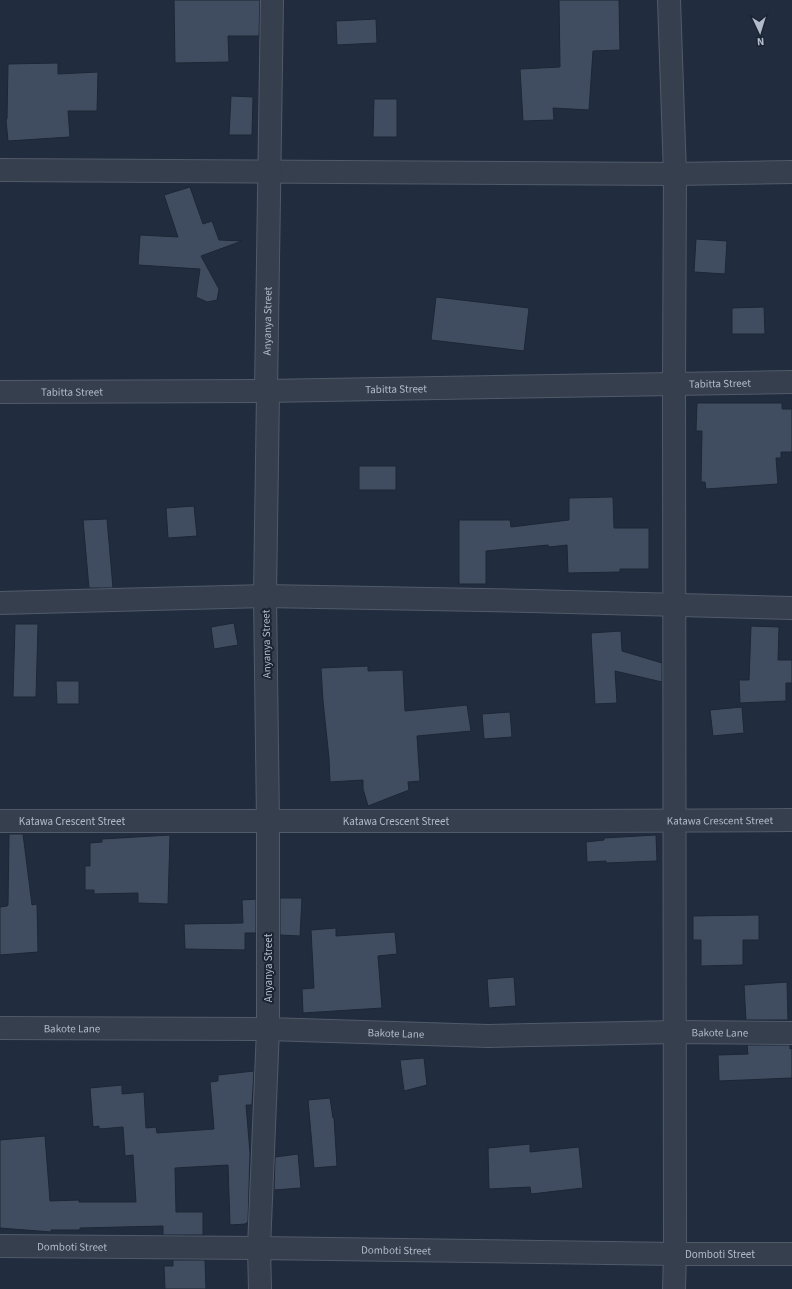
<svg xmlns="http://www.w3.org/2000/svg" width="792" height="1289" font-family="'Source Sans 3',sans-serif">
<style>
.building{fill:#404d61;stroke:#1d2635}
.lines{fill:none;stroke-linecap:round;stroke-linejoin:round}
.street-casing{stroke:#515a69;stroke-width:24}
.street{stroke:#363f4e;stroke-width:22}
.labels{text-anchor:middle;stroke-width:4;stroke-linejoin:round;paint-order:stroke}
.street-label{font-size:11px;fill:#b1baca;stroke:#1b2433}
</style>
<rect width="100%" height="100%" fill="#212d3f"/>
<path class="building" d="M174,0H260L259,36H228L229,62L175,63Z
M559,0H619L620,50L593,51L589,110L553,108L554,120L523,121L520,69L560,67Z
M376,19L377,43L337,45L336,21Z
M58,63V74L98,72L97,111H68L70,137L8,141L6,120L7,119L8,64Z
M231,96L253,97L252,135H229Z
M374,99H397V137H373Z
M190,187L203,224L212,221L219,240L242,241L201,256L219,289L217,300L207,302L196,297L200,269L138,265L140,235L178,237L164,195Z
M696,239L727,241L725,274L694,272Z
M436,297L529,308L524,351L431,340Z
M764,307L765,334H732V308Z
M697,403H782V409H792V452H781V458H776L778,484L706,489L705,482H701L702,431H696Z
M359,466H396V490H359Z
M613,497L614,528H649V569H620V572L568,573L567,545L549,547L548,545L486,551V584H459V520H510L511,527L569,520V498Z
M194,506L197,536L168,538L166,508Z
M107,519L113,588H89L83,520Z
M234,623L238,645L214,649L211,627Z
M15,624H38L36,697H13Z
M751,626L779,627L778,660H792V683H786V701L740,703L739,680H749Z
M621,631L622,651L662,663V682L615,671L617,703L595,704L591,633Z
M368,666V671L403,670L405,711L467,705L471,731L417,736L420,781L408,782L409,790L368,806L363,789V780L330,782L329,758L323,701L321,668Z
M56,681H79V704H57Z
M742,707L744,733L713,736L710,710Z
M510,712L512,737L484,739L482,714Z
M9,834H23L32,905L37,904L38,952L0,955V907L7,906L8,905Z
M170,835L168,904L138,903V893L94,894V890H85V866H90V843L102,842V839Z
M656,835L657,861L606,863V861L587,862L586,842L604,840V838Z
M280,898H302L300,936L280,935Z
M256,899V933H245V950L185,949L184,924L243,923L242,900Z
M759,915V940H743V965L701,966V940H693V916Z
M336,928V936L395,932L397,954L378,956L382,1008L303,1013L302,989L314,988L311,930Z
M514,977L516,1006L489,1008L487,979Z
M787,982L788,1020H746L744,985Z
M747,1045H790V1049L792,1048V1078L719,1081L718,1055L748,1054Z
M424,1058L427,1085L404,1091L400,1060Z
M254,1071L252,1105H246L250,1153L248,1222L245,1224L230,1225L228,1165L175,1168L176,1212H203V1235H163V1226L80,1228V1230H51V1232L0,1228V1140L45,1136L50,1201L79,1200V1202H136L133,1155L125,1156L123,1127L99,1129V1126L93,1127L90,1088L122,1085V1094L144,1092L146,1128L156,1127L157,1133L214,1129L210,1082L218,1081V1075Z
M330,1098L333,1118H334L337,1166L314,1168L308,1100Z
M530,1144V1152L579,1147L583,1188L531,1194L530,1187L489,1189L488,1148Z
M298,1154L301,1188L274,1190L275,1157Z
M173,1260H205L206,1289H165L164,1266H173Z"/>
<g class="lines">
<defs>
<g id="street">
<path d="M669,0L675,174L674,383L675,1254L674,1289"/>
<path d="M0,170L675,174L792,172"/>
<path id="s1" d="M0,392L266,391L792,382"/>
<path d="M0,603L265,596L531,601L792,608"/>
<path id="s2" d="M0,821H584L792,820"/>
<path id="s3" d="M0,1028L268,1029L488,1036L676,1032L792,1033"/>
<path id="s4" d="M0,1246L259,1248L675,1254H792"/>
<path id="s5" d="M260,1289L259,1248L268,1029V821L265,596L268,393L266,391L272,0"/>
</g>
</defs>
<use href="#street" class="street-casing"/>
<use href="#street" class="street"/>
</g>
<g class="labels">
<g class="street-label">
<text dy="4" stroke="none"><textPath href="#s5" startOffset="969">Anyanya Street</textPath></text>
<text dy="4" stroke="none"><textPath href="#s1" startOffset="720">Tabitta Street</textPath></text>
<text dy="4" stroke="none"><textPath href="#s1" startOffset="396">Tabitta Street</textPath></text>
<text dy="4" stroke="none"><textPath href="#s1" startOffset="72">Tabitta Street</textPath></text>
<text transform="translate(266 644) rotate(-91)" y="4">Anyanya Street</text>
<text dy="4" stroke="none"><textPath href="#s2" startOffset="720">Katawa Crescent Street</textPath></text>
<text dy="4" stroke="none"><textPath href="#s2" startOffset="72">Katawa Crescent Street</textPath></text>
<text dy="4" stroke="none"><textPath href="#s2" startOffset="396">Katawa Crescent Street</textPath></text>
<text transform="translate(268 968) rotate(-90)" y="4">Anyanya Street</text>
<text dy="4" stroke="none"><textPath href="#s3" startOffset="72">Bakote Lane</textPath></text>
<text dy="4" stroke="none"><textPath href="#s3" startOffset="720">Bakote Lane</textPath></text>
<text dy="4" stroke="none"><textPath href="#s3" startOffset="396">Bakote Lane</textPath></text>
<text dy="4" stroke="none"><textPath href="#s4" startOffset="72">Domboti Street</textPath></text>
<text dy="4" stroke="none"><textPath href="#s4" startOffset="396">Domboti Street</textPath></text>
<text dy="4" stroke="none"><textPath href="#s4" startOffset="720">Domboti Street</textPath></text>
</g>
</g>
<g transform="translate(760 32) rotate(176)" stroke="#1b2433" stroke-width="3" paint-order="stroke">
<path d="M0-3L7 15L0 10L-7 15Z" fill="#b1baca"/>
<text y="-6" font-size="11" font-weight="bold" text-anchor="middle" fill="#b1baca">N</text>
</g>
</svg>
